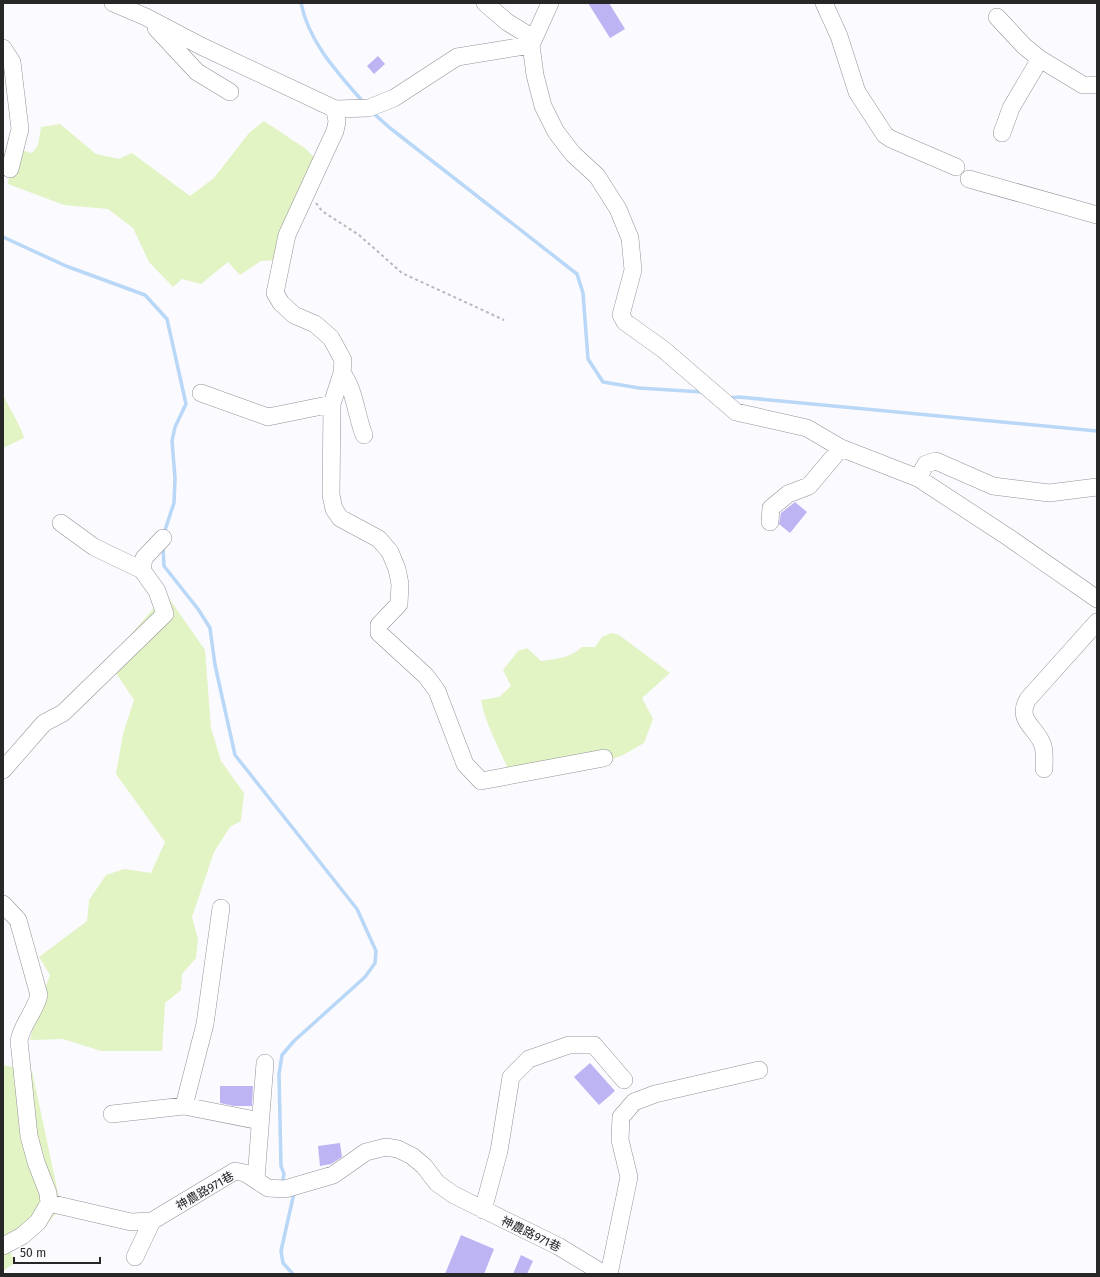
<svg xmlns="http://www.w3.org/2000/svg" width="1100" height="1277" font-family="'Fira Sans','Noto Sans TC',sans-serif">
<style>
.green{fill:#e2f3c4}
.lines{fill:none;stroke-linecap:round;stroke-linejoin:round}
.stream{stroke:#b9d7f6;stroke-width:3.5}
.building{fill:#bdb4f4}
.minor-casing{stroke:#939296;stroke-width:18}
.path{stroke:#b8b8bb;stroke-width:2;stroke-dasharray:3 3;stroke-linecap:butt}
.minor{stroke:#fff;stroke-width:17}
.labels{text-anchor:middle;stroke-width:3;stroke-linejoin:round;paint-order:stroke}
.street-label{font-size:12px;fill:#272728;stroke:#fbfaff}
</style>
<rect width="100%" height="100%" fill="#fbfaff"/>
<path class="green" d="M264,121L306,149L316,159L280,260L261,261L240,275L228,262L201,284L182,279L173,287L149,262L133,228L108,209L64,205L8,184L13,148L32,153L38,145L41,127L60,124L96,154L119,159L132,153L190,196L214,178L249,133Z
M3,395L21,429L24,438L3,448Z
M166,594L205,650L211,728L221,761L244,793L241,821L230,827L214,852L192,917L198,939L196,958L182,974L181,990L165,1003L162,1051H101L63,1039L30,1040L39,1006L50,975L39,957L87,921L89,900L106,875L124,869L151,873L165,842L116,774L123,734L134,700L108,661Z
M611,633L619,635L670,673L642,698L653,719L644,743L623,755L589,769L511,776C501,751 486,727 481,700L499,697L511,686L503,670L518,651L527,648L541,661C557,659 570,658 582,647H595L602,637Z
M3,1065L32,1071L61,1207L44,1228L8,1246L15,1263L3,1271Z"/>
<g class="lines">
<path class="stream" d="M301,3C309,43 338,73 364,103
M372,112L390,128L577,274L583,293L588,359L603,382L639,388L702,392
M3,237L66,266L145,295L167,319L186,404L175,427L172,441L175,478L174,503L164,533
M728,398L739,397L1097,431
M163,547L164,566L198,609L210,628L215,665L235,755L357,909L376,951L375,963L365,977L294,1041L282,1055L279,1074L281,1166L284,1174L282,1184
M292,1192L294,1193L281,1251L283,1263L293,1274"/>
</g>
<path class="building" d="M588,3H609L625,29L610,38Z
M378,56L385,64L374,74L367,66Z
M795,502L807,512L790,533L779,524L781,513Z
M590,1063L615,1091L599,1105L574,1077Z
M220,1086H253L252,1106H234L220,1103Z
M340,1143L342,1157L331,1164L320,1166L318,1146Z
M461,1235L494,1249L484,1274H445Z
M521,1255L533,1261L527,1274H513Z"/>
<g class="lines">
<defs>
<path id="minor" d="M113,3L146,17L201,46L335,109L369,108L394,98L457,57L531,45
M485,3L507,22L533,38
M550,3L531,45L535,75L543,106L556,132L573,154L597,176L618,209L630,238L633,270L621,315L625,322L664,350L736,412L807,428L841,448L918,478L1008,537L1097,599
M824,3L839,36L857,92L885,135L891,139L956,167
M997,17L1024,46L1040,59L1083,85H1097
M156,28L197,72L230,92
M3,48L12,62L20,129L10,169
M335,109L337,122L335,131L287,235L275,293L281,303L294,315L315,324L331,338L343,360L342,373C355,390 356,415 364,435
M1002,133L1011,108L1040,59
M969,179L1097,215
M201,393L268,417L332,404L342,373
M332,404L331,495L334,509L340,518L379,539L390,552L397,569L400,584L399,604L379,625V633L426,676L437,691L465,764L481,781L604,758
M918,478L926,464L936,461L993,486L1049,493L1097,487
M770,522L771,508L788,494L809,486L841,448
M61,523L94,547L142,570L144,558L163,538
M1044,769C1044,762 1045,753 1043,746C1038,728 1015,721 1028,699L1097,622
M3,770L44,723L63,713L165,614L157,591L142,570
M3,904L18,920L39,995C35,1012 22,1024 19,1041L29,1136L36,1162L48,1193L49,1203L38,1222L22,1236L3,1246
M184,1106L205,1024L221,908
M112,1114L184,1106L260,1121
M256,1179L265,1063
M49,1203L131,1222L152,1221L235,1171L245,1173L268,1188L285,1189L333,1175L366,1152L386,1147L398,1149L412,1156L424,1166L437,1183L454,1195L558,1246L604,1274
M483,1210L499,1151L511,1077L529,1059L569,1045H594L624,1080
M135,1257L152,1221
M609,1274L629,1177L620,1140L621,1117L634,1102L655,1094L759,1070"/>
</defs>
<use href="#minor" class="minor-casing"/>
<path class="path" d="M316,203L322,211L359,235L402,273L504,320"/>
<use href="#minor" class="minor"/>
</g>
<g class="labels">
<g class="street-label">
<text transform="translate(205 1191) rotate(-30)" y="4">神農路971巷</text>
<text transform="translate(531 1234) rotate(26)" y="4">神農路971巷</text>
</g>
</g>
<rect width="1100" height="1277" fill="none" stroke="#272728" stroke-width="8"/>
<path d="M14 1257v6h86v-6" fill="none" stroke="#272728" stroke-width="2"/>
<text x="20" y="1257" font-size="12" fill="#272728" stroke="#fbfaff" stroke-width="3" paint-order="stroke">50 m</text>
</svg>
